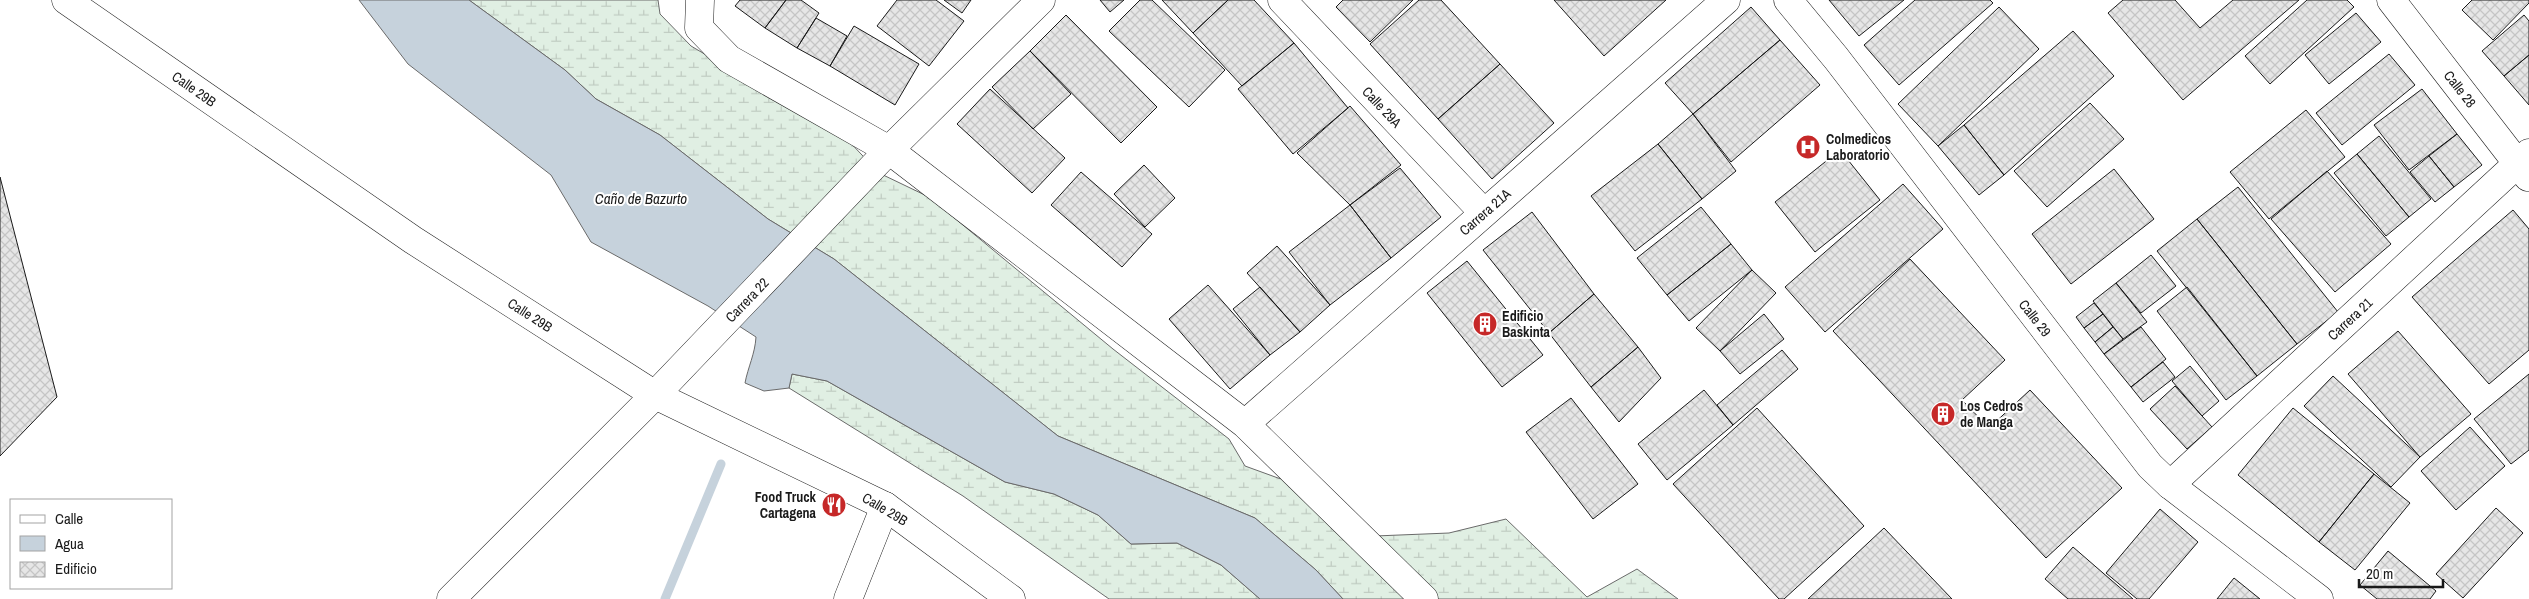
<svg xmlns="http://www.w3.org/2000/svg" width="2529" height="599" font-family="'Archivo Narrow',sans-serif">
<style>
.wetland{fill:url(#wetland-marsh);stroke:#6a6a6a}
.water{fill:#c6d2dc;stroke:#6a6a6a}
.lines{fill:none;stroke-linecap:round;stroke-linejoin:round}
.stream{stroke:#c6d2dc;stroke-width:9}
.building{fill:url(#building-cross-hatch);stroke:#1a1a1a}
.minor-casing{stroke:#1a1a1a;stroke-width:29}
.major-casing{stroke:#1a1a1a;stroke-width:29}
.minor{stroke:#fff;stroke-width:28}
.major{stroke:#fff;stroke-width:28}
.labels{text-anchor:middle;stroke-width:4;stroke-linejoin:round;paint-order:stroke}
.street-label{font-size:14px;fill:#1a1a1a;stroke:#fff}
.poi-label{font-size:14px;font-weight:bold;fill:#1a1a1a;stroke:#fff;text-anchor:start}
.water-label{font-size:15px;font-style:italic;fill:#1a1a1a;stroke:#fff}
</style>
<defs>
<pattern id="wetland-marsh" width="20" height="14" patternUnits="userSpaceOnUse" patternTransform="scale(1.25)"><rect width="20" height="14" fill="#e0efe3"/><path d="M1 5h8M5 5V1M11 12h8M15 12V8" fill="none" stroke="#c0ccc2"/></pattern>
<pattern id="building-cross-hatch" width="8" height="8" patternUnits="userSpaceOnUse" patternTransform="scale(1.25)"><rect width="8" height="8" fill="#e6e6e6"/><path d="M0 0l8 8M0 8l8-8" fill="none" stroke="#c5c5c5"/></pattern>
</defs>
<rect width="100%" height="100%" fill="#fff"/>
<path class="wetland" d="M469,0H658L660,14L691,46L844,136L879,173L929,197L1113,349L1229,439L1245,466L1278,478L1314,486L1375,536L1449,533L1506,519L1587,597L1637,569L1678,599H1343L1316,570L1255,518L1058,436L834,259L768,219L660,135L596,99L565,70Z
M792,374L827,381L1005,482L1054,494L1098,515L1131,544L1177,543L1221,565L1260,599H1109L963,496L789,388Z"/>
<path class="water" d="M359,0H469L565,70L596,99L660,135L768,219L834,259L1058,436L1255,518L1316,570L1343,599H1260L1221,565L1177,543L1131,544L1098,515L1054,494L1005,482L827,381L792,374L789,388L764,391L745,383C748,367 755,354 756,337L708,306L591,242L551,175L408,64Z"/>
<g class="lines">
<path class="stream" d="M665,599L721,464"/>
</g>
<path class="building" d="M740,0H786L765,28L735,6Z
M786,0H801L819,13L797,48L765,28Z
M897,0H936L964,21L929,66L877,26Z
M944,0H971L962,13Z
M1100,0H1124L1110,12Z
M1140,0H1152L1225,70L1189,107L1109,31Z
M1162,0H1228L1193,33Z
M1228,0H1254L1294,43L1242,86L1193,33Z
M1343,0H1413L1370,42L1336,7Z
M1419,0H1441L1500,64L1438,119L1370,44Z
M1554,0H1666L1604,56Z
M1829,0H1904L1859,36Z
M1915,0H1990L1993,3L1899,85L1864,45Z
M2123,0H2175L2200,28L2233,0H2299L2183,100L2108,13Z
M2307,0H2347L2354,7L2270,84L2245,56Z
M2472,0H2529V3L2493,40L2462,10Z
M1751,7L1780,40L1693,114L1665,83Z
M1999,7L2039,49L1938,146L1898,104Z
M2356,13L2381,42L2329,84L2305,55Z
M1066,15L1157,107L1121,143L1030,51Z
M2524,15L2529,21V55L2504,76L2482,51Z
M816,18L847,36L830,66L797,48Z
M854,26L919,64L895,105L830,66Z
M2073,31L2114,76L2004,175L1964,125Z
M1780,40L1820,85L1731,162L1693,114Z
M1294,43L1348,108L1293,154L1238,89Z
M1030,51L1071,94L1033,129L992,87Z
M2389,54L2415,85L2342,145L2316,113Z
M2529,55V105L2504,76Z
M1500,64L1554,123L1492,179L1438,119Z
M990,89L1065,158L1032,193L957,124Z
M2422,89L2457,134L2409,170L2374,125Z
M2090,103L2124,139L2047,207L2014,171Z
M1350,106L1401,165L1350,205L1297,153Z
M2306,110L2345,157L2269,219L2230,172Z
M1693,114L1736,171L1702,199L1658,144Z
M1964,125L2004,175L1979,195L1938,146Z
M2457,134L2482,165L2454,187L2429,156Z
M2379,136L2431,199L2409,217L2357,154Z
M1658,144L1702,199L1635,251L1591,196Z
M1840,150L1880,200L1815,252L1775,202Z
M2357,154L2409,217L2386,236L2334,173Z
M2429,156L2454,187L2435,202L2410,172Z
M1144,165L1175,198L1145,227L1114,194Z
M1400,168L1441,217L1391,258L1350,205Z
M2114,169L2154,219L2071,284L2032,234Z
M2327,171L2391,244L2335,292L2271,219Z
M1081,172L1152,234L1122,267L1051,205Z
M0,177L57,397L0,456Z
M1903,184L1943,229L1825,332L1785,287Z
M2238,187L2338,312L2297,344L2197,219Z
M1350,205L1391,258L1330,305L1289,252Z
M1701,207L1731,244L1667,295L1637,258Z
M2513,210L2529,229V350L2489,384L2412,297Z
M1532,212L1594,294L1549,333L1483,250Z
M2197,219L2297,344L2257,376L2157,251Z
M1731,244L1752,270L1689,321L1667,295Z
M1277,246L1330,305L1300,332L1247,273Z
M2151,255L2176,286L2141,313L2116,283Z
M1910,259L2005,360L1962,400L1989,428L2030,390L2122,488L2046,558L1833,331Z
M1467,261L1543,355L1502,387L1427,293Z
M1752,270L1776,293L1720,351L1696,328Z
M2116,283L2147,322L2123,339L2093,301Z
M1208,285L1270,355L1230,389L1169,319Z
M1260,287L1300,332L1270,355L1233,309Z
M2187,287L2257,376L2226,400L2157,311Z
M1594,294L1638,347L1591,387L1549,333Z
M2094,303L2103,314L2084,328L2076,317Z
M1764,314L1784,339L1740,374L1720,351Z
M2103,314L2113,327L2095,342L2084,328Z
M2113,327L2123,339L2104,354L2095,342Z
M2141,327L2166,359L2131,387L2104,354Z
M2398,331L2471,414L2420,457L2348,374Z
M1638,347L1661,378L1619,422L1591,387Z
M1782,350L1798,369L1733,425L1717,405Z
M2163,362L2175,377L2143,402L2131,387Z
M2190,366L2219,401L2202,416L2172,381Z
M2529,374V450L2511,464L2474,419Z
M2333,376L2420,457L2391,487L2304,406Z
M2175,386L2212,427L2187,449L2150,409Z
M1704,390L1733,425L1667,480L1638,444Z
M1571,398L1638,484L1593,519L1526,432Z
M1757,408L1864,526L1784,599H1779L1673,484Z
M2293,408L2374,474L2319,542L2238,475Z
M2470,427L2505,466L2456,510L2421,471Z
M2374,474L2410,503L2355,570L2319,542Z
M2496,508L2523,533L2463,598L2436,574Z
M2160,509L2198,542L2149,599H2137L2106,573Z
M1884,528L1952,599H1808Z
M2073,547L2133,599H2068L2045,579Z
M2388,551L2436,591L2430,599H2377L2360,585Z
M2234,578L2260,599H2217Z"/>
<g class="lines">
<defs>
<path id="minor" d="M700,0L699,28L729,59L889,150L1245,424L1424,599
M1282,0L1484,213
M2391,0L2528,177
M1245,424L1726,0
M2170,485L2529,153
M451,599L655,395L889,150L1041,0
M848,599L885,506"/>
<path id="major" d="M66,0L413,240L655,395L885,506L1011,599
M1788,0L1836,58L2150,466L2170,485L2319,599"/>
</defs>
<use href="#minor" class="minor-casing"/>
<use href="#major" class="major-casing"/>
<use href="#minor" class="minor"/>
<use href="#major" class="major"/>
</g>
<defs>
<symbol id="hospital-disc" viewBox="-11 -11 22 22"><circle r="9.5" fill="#c62828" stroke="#fff"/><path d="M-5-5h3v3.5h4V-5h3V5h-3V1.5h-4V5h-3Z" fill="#fff"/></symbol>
<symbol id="building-disc" viewBox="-11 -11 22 22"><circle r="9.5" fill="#c62828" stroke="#fff"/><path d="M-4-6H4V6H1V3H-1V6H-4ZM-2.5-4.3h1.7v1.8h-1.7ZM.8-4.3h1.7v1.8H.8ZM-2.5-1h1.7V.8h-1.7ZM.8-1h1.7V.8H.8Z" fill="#fff"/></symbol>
<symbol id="restaurant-disc" viewBox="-11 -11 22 22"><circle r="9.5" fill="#c62828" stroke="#fff"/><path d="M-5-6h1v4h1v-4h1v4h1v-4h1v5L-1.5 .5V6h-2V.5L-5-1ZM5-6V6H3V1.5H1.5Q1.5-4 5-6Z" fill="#fff"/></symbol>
</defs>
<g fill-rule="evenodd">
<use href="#hospital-disc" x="1794" y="133" width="28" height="28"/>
<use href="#building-disc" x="1471" y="310" width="28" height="28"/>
<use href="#building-disc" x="1929" y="400" width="28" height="28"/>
<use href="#restaurant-disc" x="820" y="491" width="28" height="28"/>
</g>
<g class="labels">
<g class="street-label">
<text transform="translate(194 89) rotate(35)" y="5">Calle 29B</text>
<text transform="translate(2460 89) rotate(52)" y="5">Calle 28</text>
<text transform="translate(1382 107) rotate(47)" y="5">Calle 29A</text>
<text transform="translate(1485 212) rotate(-41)" y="5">Carrera 21A</text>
<text transform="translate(747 300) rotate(-46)" y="5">Carrera 22</text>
<text transform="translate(530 315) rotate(33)" y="5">Calle 29B</text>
<text transform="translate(2035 318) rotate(52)" y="5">Calle 29</text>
<text transform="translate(2350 319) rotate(-43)" y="5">Carrera 21</text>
<text transform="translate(885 509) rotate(31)" y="5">Calle 29B</text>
</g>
<g class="poi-label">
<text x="1826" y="144">Colmedicos<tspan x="1826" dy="16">Laboratorio</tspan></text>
<text x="1502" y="321">Edificio<tspan x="1502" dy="16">Baskinta</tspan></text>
<text x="1960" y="411">Los Cedros<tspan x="1960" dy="16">de Manga</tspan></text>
<text x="816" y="502" text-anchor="end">Food Truck<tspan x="816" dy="16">Cartagena</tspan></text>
</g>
<g class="water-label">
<text x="641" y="204">Caño de Bazurto</text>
</g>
</g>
<rect x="10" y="499" width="162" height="90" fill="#ffffff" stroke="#a3a3a3"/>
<rect x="20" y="515" width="25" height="8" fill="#ffffff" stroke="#a3a3a3"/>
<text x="55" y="524" font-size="15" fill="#1a1a1a">Calle</text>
<rect x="20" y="536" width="25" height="15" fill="#c6d2dc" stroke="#a3a3a3"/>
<text x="55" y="549" font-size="15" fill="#1a1a1a">Agua</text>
<rect x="20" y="562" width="25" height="15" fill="url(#building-cross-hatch)" stroke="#a3a3a3"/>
<text x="55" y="574" font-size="15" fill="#1a1a1a">Edificio</text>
<path d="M2359 579v8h84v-8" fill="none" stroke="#1a1a1a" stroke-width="2.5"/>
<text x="2366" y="579" font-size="15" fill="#1a1a1a" stroke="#ffffff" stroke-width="4" paint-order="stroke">20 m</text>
</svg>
